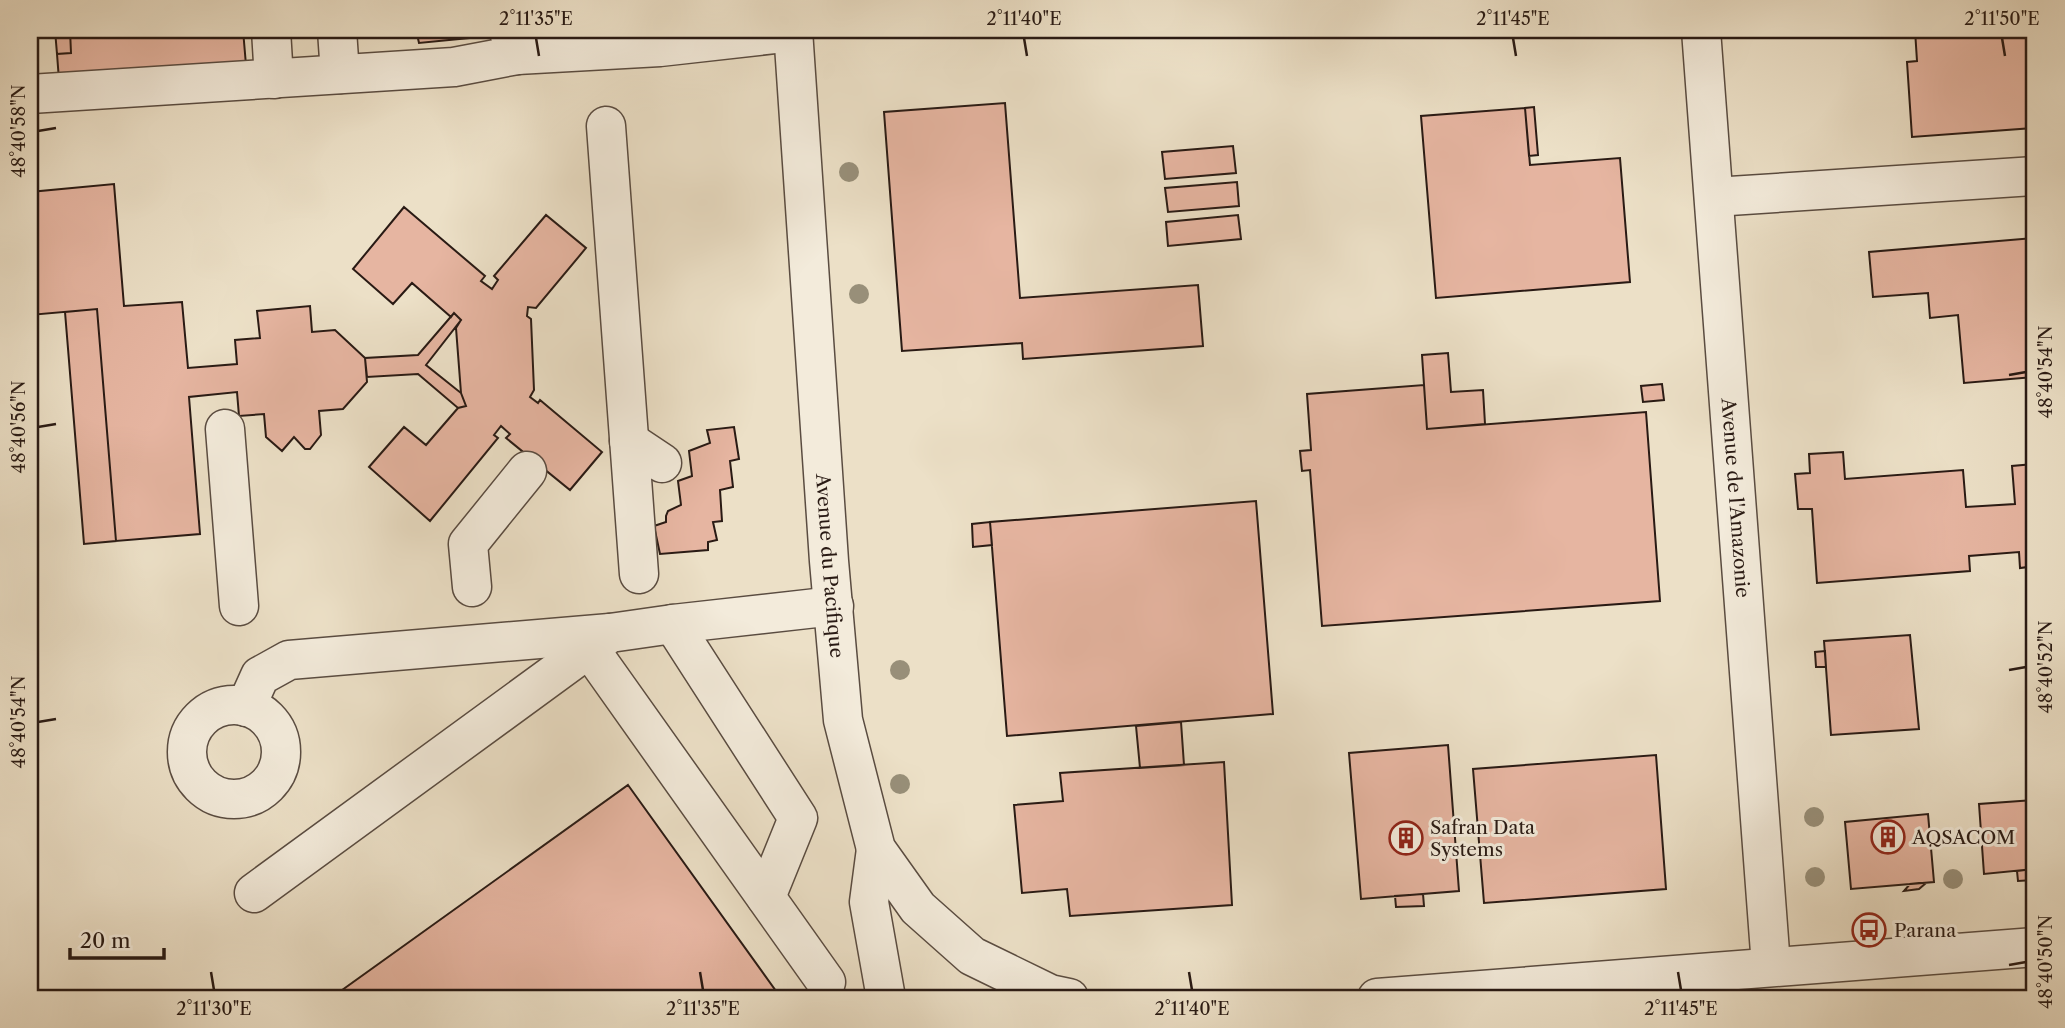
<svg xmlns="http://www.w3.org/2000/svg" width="2065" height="1028" font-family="'Libre Caslon Text',serif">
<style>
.building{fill:#e6b5a1;stroke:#291a14;stroke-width:2}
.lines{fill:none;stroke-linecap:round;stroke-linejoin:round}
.minor-casing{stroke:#5a4c41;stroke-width:41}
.minor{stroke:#f3ebdb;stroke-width:38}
.tree{fill:#988f79}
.ticks{fill:none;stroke:#291a14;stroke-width:2.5}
.labels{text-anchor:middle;stroke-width:6;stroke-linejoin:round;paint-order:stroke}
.street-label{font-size:19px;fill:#291a14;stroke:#f3ebdb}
.poi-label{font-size:19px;fill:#291a14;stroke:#f3ebdb;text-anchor:start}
.neatline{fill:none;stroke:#291a14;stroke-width:2.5}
.ticks-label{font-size:18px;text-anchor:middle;fill:#291a14}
</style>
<rect width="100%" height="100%" fill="#ece0c7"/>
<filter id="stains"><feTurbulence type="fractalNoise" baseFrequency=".00286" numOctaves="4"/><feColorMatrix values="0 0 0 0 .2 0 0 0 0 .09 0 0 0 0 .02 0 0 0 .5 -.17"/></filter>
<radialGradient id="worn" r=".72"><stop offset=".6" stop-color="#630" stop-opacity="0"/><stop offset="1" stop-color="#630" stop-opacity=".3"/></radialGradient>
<path class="building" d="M55,30H70L71,53L57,54Z
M70,30H243L246,65L59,80L57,54L71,53Z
M416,30H477L479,37L419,43Z
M1915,30H2035V52L2027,53L2033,128L1912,137L1907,62L1917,61Z
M1005,103L1020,298L1198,285L1203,346L1023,359L1022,343L902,351L884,112Z
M1534,107L1538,155L1529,156L1525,108Z
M1525,108L1530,165L1620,158L1630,282L1436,298L1421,116Z
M1233,146L1236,173L1165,179L1162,152Z
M1237,182L1239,206L1168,212L1165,188Z
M114,184L124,306L182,302L188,368L237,364L235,340L260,338L257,311L310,306L312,332L335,330L365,358L367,382L343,409L319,411L321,435L310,449H305L294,437L282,451L266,437L264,414L239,416L237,392L189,397L200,534L116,541L97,309L30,315V192Z
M404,207L485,276L481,281L492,289L498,280L494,276L546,215L586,248L536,308L528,307L527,316L531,319L534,390L530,397L538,403L540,400L602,452L570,490L506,438L510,434L501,426L494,435L498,438L430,521L369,467L404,427L426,445L458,408L466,406L461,393L456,328L461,320L454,313L451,317L412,283L393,304L353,269Z
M1238,215L1241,239L1168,246L1166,222Z
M2035,238V377L1964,383L1958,315L1930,318L1928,293L1873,297L1869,252Z
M97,309L116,541L84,544L65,312Z
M454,313L461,320L426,365L461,393L466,406L458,408L418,374L367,377L365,358L418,355Z
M1448,353L1451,392L1483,390L1485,424L1427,429L1422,355Z
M1662,384L1664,400L1643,402L1641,386Z
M1424,385L1427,429L1646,412L1660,601L1322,626L1310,470L1302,471L1300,451L1311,450L1307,394Z
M734,427L739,459L730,461L733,487L720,490L722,521L713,522L717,540L708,542V550L660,554L654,526L666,522V516L668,511L681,505L678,481L692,476L689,451L710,443L707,430Z
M1843,452L1845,479L1963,470L1966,507L2015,504L2012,466L2035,464V566L2020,568L2019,552L1969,556L1970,571L1817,583L1812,509H1798L1795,474L1810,473L1809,454Z
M1256,501L1273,714L1007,736L990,522Z
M990,522L992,545L973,547L972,524Z
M1910,635L1919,729L1831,735L1824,641Z
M1825,651L1826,667H1816L1815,652Z
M1181,722L1184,765L1140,768L1136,726Z
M1448,745L1459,891L1361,899L1349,753Z
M1656,755L1666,889L1484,903L1473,769Z
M1224,762L1232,905L1070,916L1067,889L1022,893L1014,805L1063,801L1060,773Z
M628,785L781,998H331Z
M2035,800V869L1984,874L1979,804Z
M1928,814L1934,882L1851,889L1845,822Z
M2033,869L2035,880L2018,881L2017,871Z
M1919,883H1926L1919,889L1904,891L1910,884Z
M1423,894L1424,906L1396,907L1395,896Z"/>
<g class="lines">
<defs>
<g id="minor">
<path d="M271,30L274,79"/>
<path d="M337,30L340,74"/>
<path id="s1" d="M793,30L829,561L843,720L876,849L918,908L972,956L1050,994L1069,998"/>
<path id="s2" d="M1701,30L1771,966"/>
<path d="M509,32L517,55L660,47L793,32"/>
<path d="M30,94L454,67L517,55"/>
<path d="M606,126L639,574"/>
<path d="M1714,197L2035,176"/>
<path d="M225,429L239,606"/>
<path d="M629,441L662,463"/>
<path d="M472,587L468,544L527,471"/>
<path d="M673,624L798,818L766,897"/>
<path d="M589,648L826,982"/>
<circle cx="234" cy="752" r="47"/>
<path d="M246,707L260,676L289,660L610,633"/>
<path d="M876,849L869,902L886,998"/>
<path d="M254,893L610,633L673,624L834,606"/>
<path d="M1377,998L2035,947"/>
</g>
</defs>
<use href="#minor" class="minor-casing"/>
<use href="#minor" class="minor"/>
</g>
<g class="tree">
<circle cx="849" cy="172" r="10"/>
<circle cx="859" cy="294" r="10"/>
<circle cx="900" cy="670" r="10"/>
<circle cx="900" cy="784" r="10"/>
<circle cx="1814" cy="817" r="10"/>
<circle cx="1815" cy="877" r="10"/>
<circle cx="1953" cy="879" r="10"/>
</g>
<path class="ticks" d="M536,38L539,56M1024,38L1027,56M1513,38L1516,56M2002,38L2005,56M38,131L56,128M2009,375L2026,372M38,427L56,424M2009,670L2026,667M38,722L56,719M2009,965L2026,962M211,972L214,990M700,972L703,990M1189,972L1192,990M1678,972L1681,990"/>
<defs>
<symbol id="building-ring" viewBox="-11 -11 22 22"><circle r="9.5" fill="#f3ebdb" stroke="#8f2418" stroke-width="1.5"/><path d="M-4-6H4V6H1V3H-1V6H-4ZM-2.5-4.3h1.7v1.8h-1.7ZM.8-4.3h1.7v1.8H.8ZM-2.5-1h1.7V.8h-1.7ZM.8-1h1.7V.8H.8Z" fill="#8f2418"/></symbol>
<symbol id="bus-ring" viewBox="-11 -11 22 22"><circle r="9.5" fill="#f3ebdb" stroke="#8f2418" stroke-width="1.5"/><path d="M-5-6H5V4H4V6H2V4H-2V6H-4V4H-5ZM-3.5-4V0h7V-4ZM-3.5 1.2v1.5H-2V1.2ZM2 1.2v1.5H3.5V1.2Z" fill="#8f2418"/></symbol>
</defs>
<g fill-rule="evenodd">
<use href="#building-ring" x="1869" y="818" width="38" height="38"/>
<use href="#building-ring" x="1387" y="819" width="38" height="38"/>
<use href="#bus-ring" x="1850" y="911" width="38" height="38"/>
</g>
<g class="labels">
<g class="street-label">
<text dy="7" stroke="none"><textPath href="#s2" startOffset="469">Avenue de l'Amazonie</textPath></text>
<text dy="7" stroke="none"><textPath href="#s1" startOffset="537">Avenue du Pacifique</textPath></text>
</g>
<g class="poi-label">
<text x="1430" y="834">Safran Data<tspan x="1430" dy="22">Systems</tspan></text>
<text x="1912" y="844">AQSACOM</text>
<text x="1894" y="937">Parana</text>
</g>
</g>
<rect width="2065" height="1028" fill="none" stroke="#ece0c7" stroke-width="77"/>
<path d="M70 948v10h94v-10" fill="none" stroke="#291a14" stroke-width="3.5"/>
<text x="80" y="948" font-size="21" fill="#291a14" stroke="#f3ebdb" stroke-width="5" paint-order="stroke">20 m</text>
<rect x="38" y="38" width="1988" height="952" class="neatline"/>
<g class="ticks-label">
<text x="536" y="25">2°11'35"E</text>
<text x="1024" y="25">2°11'40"E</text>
<text x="1513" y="25">2°11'45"E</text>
<text x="2002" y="25">2°11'50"E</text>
<text transform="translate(19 131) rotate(-90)" y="6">48°40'58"N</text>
<text transform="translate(2046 372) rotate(-90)" y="6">48°40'54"N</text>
<text transform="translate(19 427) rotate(-90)" y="6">48°40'56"N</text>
<text transform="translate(2046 667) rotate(-90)" y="6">48°40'52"N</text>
<text transform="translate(19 722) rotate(-90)" y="6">48°40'54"N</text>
<text transform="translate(2046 962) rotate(-90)" y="6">48°40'50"N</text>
<text x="214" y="1015">2°11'30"E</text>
<text x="703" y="1015">2°11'35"E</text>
<text x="1192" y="1015">2°11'40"E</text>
<text x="1681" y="1015">2°11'45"E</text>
</g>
<rect width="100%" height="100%" filter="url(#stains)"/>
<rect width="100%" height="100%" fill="url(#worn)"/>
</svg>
